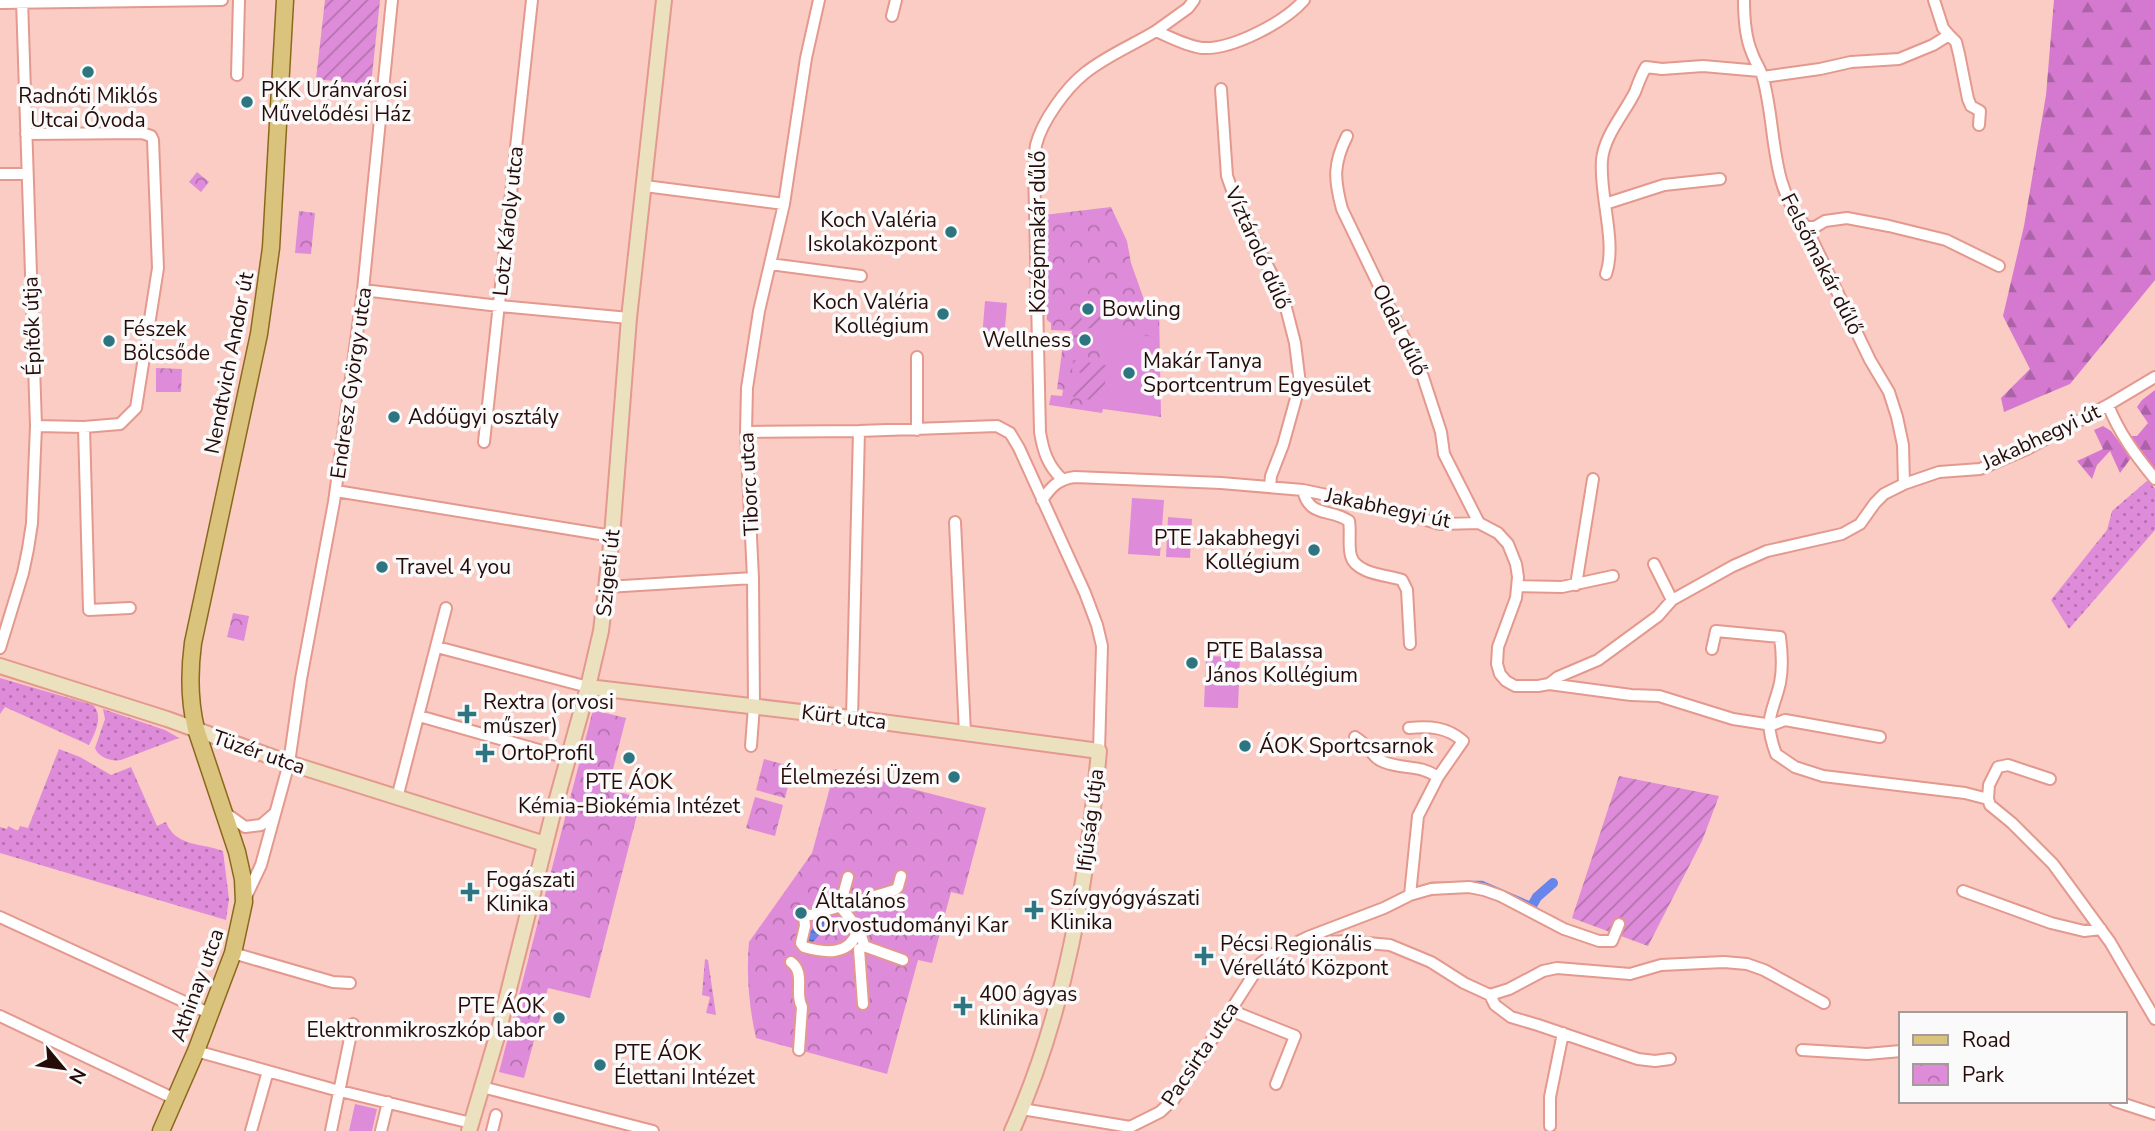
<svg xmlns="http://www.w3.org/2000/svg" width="2155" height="1131" font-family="'Nunito Sans',sans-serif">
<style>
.grass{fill:url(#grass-dots)}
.forest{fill:url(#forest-firs)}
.park{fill:url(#park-crowns)}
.garden{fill:url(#garden-furrows)}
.pitch{fill:#de8cd9}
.water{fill:url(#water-rules)}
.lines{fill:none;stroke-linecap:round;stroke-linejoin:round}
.stream{stroke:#6785eb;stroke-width:2.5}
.canal{stroke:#6785eb;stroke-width:10}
.street-casing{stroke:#e3998e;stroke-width:14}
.secondary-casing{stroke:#e3998e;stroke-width:18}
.primary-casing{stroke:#8b691c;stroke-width:19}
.street{stroke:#fff;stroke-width:10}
.secondary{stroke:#ece1be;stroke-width:14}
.primary{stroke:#dac37d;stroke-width:16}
.poi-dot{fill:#2d7580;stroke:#fafafa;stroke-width:2.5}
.labels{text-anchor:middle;stroke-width:7;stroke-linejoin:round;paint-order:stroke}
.poi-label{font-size:21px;fill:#260c09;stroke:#fafafa;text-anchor:start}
.street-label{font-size:21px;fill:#260c09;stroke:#fafafa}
</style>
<defs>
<pattern id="grass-dots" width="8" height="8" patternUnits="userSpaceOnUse" patternTransform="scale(1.75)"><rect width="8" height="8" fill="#de8cd9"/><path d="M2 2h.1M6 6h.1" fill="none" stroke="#b471ae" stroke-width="1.8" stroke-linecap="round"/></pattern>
<pattern id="forest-firs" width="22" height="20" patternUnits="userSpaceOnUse" patternTransform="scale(1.75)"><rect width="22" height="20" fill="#d479cf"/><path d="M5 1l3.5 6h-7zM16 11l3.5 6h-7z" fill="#ac62a6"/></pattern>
<pattern id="park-crowns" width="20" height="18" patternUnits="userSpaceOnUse" patternTransform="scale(1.75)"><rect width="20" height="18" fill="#de8cd9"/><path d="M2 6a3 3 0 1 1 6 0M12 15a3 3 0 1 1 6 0" fill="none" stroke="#b471ae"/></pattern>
<pattern id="garden-furrows" width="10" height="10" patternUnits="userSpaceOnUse" patternTransform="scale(1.75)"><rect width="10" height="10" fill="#de8cd9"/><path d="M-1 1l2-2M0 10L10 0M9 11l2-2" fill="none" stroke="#b471ae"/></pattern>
<pattern id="water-rules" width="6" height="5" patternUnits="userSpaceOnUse" patternTransform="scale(1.75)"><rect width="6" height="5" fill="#6785eb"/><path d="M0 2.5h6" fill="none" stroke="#556bbd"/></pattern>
</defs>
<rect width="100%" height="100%" fill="#fbccc4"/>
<path class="grass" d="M2148,480L2155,489V530L2069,629L2051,600L2107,530L2112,511Z
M0,678L93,705C104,716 95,733 89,745L5,707L0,714Z
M103,709L165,730L179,738L121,760C111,762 98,757 95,748L105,719Z
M59,749L80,757L111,775L131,767L157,826L166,822C175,847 203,843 223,851L229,899L226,920L0,853V827L7,829L8,826L18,831L20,826L28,828Z
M705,959L708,960L716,1015L706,1013L710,997L702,995Z"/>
<path class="forest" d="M2054,0H2155V280L2070,384L2004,412L2001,398L2030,369L2003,316L2024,226L2046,95Z
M2155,390V473L2125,436H2137L2148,423L2137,407L2142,400Z
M2103,426L2111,431L2131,458L2120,473L2110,451L2097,465L2092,479L2077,461L2103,449L2094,430Z"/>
<path class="park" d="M197,172L209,182L201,192L189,182Z
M1111,207L1127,241L1131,263L1147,308L1159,306L1161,417L1103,409L1102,413L1049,405L1051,395L1062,396L1063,390L1057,389L1063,344H1068L1072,331L1051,330V323L1047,320L1044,215Z
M299,211L315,213L311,254L295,253Z
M156,368L182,369L181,392H156Z
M233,613L249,616L244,641L227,637Z
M593,710L626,718L608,789L640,798L638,811L590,998L548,988L524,1078L499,1072Z
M764,759L793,767L785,798L756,790Z
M835,769L986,808L963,895L951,892L932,963L918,960L887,1074L756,1038C749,1007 746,973 749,942L812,853Z
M755,797L783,805L775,836L746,828Z"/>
<path class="garden" d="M325,0H380L371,85L316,79Z
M1100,313H1102L1101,328L1069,329L1068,318L1081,317L1082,320H1085V316L1090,315L1094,317Z
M1073,360L1106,365L1105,369L1107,370L1104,391H1099L1097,401L1073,397L1074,388H1081L1083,373L1072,371Z
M1619,776L1719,796L1702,841L1648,946L1572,918Z"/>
<path class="pitch" d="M985,301L1007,303L1004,340L982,338Z
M1106,330L1154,337L1151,355L1155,356L1151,393L1154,394L1151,414L1103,408L1108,351L1104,350Z
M1132,498L1164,500L1160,556L1128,554Z
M1168,517L1192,519L1190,558L1166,557Z
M1206,656L1240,657L1238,708L1204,707Z
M355,1104L377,1109L372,1131H349Z"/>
<path class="water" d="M833,918L838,919L839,923L837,931L831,934L821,933L813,942H809L807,938C811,927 821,920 833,918Z"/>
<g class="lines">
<path class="stream" d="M1471,882H1482L1533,904
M1431,883H1453"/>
<path class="canal" d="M1533,904L1537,897L1553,883"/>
<defs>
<path id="street" d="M1744,0C1744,18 1745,37 1752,53C1755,62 1761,70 1763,78C1777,129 1769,186 1806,227L1870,360L1889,392L1897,417L1903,445L1904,484
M0,3L222,0
M892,16L896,0
M1156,31L1188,8L1194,0
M1949,35L1956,42L1959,54L1968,99L1971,106L1980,111L1979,125
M237,75L239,0
M1763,77L1820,69L1851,62L1899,59L1933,45L1949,35L1943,28L1934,0
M1221,89L1227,176L1240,212L1283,296L1295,343L1300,384L1283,445L1271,476L1270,486
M26,134L142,133L151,136L153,140L158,268L136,408L120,424L84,427L89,610L130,608
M1347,136C1333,164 1334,179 1342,209L1423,377L1441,432L1444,454L1479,523
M0,174H26
M645,186L784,204
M1605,204L1664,185L1720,179
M1806,227H1815L1825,221L1847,218L1889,226L1946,240L1999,266
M770,264L861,276
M1606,274C1617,242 1599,195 1602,160C1604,136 1624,114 1635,92C1638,84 1641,75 1646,67L1662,69L1703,66L1760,71
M363,290L499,306L629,318
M2108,405C2119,433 2136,456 2155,479
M36,426L84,427
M917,430V357
M746,432L859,431L997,426L1010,433L1019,448L1085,593L1097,625L1102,646L1099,751
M484,442L532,0
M1062,479C1048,466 1043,451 1040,432L1034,167C1035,160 1035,152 1036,145C1042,121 1066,88 1085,73C1106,56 1133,45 1156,31C1170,37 1186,46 1202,48C1232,50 1285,22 1304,0
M1303,490C1309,518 1330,508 1349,521C1351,532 1348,546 1351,556C1356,574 1387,575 1402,580L1407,590L1410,644
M336,491L612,536
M1042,500C1051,487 1058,479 1075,477L1221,483L1303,490L1369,504L1440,524L1479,523L1498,533L1508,544L1516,564L1518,577L1516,598L1498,647L1497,664L1500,674L1506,681L1515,686H1538L1549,684L1558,677L1598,660L1658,616L1672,600L1733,566L1767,551L1842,534L1860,524L1875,503L1884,494L1904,484L1939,472L1980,469L2027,449L2108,405L2155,377
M955,522L965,733
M1654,564L1672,600
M1576,585L1593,479
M1518,586L1562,587L1613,576
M607,587L753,578
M437,647L588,687
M0,648L23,573L28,549L32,523L36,426L22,0
M1712,649L1716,631L1780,637C1782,652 1783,668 1780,683C1772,716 1763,718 1776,754L1795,767L1823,776L1965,793L1988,799
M1549,684L1631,695L1659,696L1733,719L1772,725L1785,720L1880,737
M419,716L567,758
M852,718L859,431
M1409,728C1430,726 1447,727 1463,741L1438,777L1418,816L1410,895
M1355,737C1359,740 1365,744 1368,748C1373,754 1376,759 1384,762C1405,770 1419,764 1438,777
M751,746L754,706L753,578L746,432L747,388L759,311L784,204L806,58L819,0
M2050,779L2008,765L1998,767L1989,785L1988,799L1990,805L2012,823L2053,864L2110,942L2155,1019
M397,798L446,608
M227,814L245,827L261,825L275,813
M848,877L840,906C849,917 862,932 864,946L903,960
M1963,891L2051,923L2084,931L2101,929
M245,899L261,865L289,763L301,679L334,502L363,290L392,0
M801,914L811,915L895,890L898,887L901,876
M804,915L805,926L801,943L804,947C825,953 849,956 857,932
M0,917L211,1014
M1296,945L1345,941L1390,945L1431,962L1464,983L1490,995L1509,989L1543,971L1557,968L1630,974L1661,965L1724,962L1747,964L1764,970L1824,1003
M859,949L863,1004
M233,953L333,982L350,983
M791,962C806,973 794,993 802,1007L799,1050
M1490,995L1495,1005L1511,1017L1538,1025L1638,1059L1655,1061L1670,1059
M1230,1010L1295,1036L1276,1084
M0,1016L175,1099
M1802,1050L1867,1054L1901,1051
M196,1051L332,1089L471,1123
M482,1087L653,1131
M2115,1101L2155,1114
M1022,1109L1130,1127L1160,1112L1174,1099L1261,963L1273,954L1308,937L1384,908L1410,895L1431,889L1469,887L1484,890L1501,896L1564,929L1599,941H1612L1619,924
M1550,1126V1097L1563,1033
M251,1131L268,1071
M331,1131L353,1024
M381,1131L388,1102
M492,1131L496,1115"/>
<path id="secondary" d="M0,666L167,719L289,763L545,844
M588,687L852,718L1099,751C1087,881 1066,1011 1012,1131
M469,1131L498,1033L553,813L588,687L601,631L612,536L629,318L664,0"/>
<path id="primary" d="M161,1131L196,1051L233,953L244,902L243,879L237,852L196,729C189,700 189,673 193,643L259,334L271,248L285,0"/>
</defs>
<use href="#street" class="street-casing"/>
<use href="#secondary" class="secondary-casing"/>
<use href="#primary" class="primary-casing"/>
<use href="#street" class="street"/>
<use href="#secondary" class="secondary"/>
<use href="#primary" class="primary"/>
</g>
<g class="poi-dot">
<circle cx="88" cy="72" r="7"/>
<circle cx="247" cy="102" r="7"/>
<circle cx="951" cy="232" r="7"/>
<circle cx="1088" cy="309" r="7"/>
<circle cx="943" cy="314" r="7"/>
<circle cx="1085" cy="340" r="7"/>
<circle cx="109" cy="341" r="7"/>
<circle cx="1129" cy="373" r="7"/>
<circle cx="394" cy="417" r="7"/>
<circle cx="1314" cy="550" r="7"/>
<circle cx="382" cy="567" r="7"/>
<circle cx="1192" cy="663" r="7"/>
<path d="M463.5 703.5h7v7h7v7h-7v7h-7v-7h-7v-7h7z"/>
<circle cx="1245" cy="746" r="7"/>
<path d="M481.5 742.5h7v7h7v7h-7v7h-7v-7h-7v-7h7z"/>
<circle cx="629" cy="758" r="7"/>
<circle cx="954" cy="777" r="7"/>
<path d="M466.5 881.5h7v7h7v7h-7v7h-7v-7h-7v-7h7z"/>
<path d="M1030.5 899.5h7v7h7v7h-7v7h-7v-7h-7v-7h7z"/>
<circle cx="801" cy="913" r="7"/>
<path d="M1200.5 945.5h7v7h7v7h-7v7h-7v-7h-7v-7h7z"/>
<path d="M959.5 995.5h7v7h7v7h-7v7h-7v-7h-7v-7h7z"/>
<circle cx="559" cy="1018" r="7"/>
<circle cx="600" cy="1065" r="7"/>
</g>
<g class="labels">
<g class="poi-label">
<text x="261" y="97">PKK Uránvárosi<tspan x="261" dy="24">Művelődési Ház</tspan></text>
<text x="88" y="103" text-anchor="middle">Radnóti Miklós<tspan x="88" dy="24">Utcai Óvoda</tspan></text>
<text x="937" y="227" text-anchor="end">Koch Valéria<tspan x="937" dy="24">Iskolaközpont</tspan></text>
<text x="929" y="309" text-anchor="end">Koch Valéria<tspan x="929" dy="24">Kollégium</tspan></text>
<text x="1102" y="316">Bowling</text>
<text x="123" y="336">Fészek<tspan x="123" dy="24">Bölcsőde</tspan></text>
<text x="1071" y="347" text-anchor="end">Wellness</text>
<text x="1143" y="368">Makár Tanya<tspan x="1143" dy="24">Sportcentrum Egyesület</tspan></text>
<text x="408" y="424">Adóügyi osztály</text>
<text x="1300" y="545" text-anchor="end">PTE Jakabhegyi<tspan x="1300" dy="24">Kollégium</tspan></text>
<text x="396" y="574">Travel 4 you</text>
<text x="1206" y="658">PTE Balassa<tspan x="1206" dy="24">János Kollégium</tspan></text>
<text x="483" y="709">Rextra (orvosi<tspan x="483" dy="24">műszer)</tspan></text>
<text x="1259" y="753">ÁOK Sportcsarnok</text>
<text x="501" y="760">OrtoProfil</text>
<text x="940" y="784" text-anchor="end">Élelmezési Üzem</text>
<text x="629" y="789" text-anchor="middle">PTE ÁOK<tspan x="629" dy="24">Kémia-Biokémia Intézet</tspan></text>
<text x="486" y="887">Fogászati<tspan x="486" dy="24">Klinika</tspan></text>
<text x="1050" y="905">Szívgyógyászati<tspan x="1050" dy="24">Klinika</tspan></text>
<text x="815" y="908">Általános<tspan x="815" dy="24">Orvostudományi Kar</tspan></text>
<text x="1220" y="951">Pécsi Regionális<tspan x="1220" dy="24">Vérellátó Központ</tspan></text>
<text x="979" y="1001">400 ágyas<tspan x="979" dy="24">klinika</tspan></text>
<text x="545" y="1013" text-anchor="end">PTE ÁOK<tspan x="545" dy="24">Elektronmikroszkóp labor</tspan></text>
<text x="614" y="1060">PTE ÁOK<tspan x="614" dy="24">Élettani Intézet</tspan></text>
</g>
<g class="street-label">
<text transform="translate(508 221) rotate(-84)" y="7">Lotz Károly utca</text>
<text transform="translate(1038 232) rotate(-90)" y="7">Középmakár dűlő</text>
<text transform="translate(1258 248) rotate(66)" y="7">Víztároló dűlő</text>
<text transform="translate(1822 264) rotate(63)" y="7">Felsőmakár dűlő</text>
<text transform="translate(32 326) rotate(-92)" y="7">Építők útja</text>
<text transform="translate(1400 330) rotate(64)" y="7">Oldal dűlő</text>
<text transform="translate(229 363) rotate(-79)" y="7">Nendtvich Andor út</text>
<text transform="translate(351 383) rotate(-82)" y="7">Endresz György utca</text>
<text transform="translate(2041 437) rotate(-25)" y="7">Jakabhegyi út</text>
<text transform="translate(749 484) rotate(-93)" y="7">Tiborc utca</text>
<text transform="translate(1388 508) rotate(12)" y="7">Jakabhegyi út</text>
<text transform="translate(608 573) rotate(-84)" y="7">Szigeti út</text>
<text transform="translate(844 717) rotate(7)" y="7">Kürt utca</text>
<text transform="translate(259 752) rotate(19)" y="7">Tüzér utca</text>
<text transform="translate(1090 820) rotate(-83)" y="7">Ifjúság útja</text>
<text transform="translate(197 985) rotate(-70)" y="7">Athinay utca</text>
<text transform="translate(1200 1054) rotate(-56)" y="7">Pacsirta utca</text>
</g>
</g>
<rect x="1899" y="1012" width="228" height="91" fill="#fafafa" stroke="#a59b9a" stroke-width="2"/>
<rect x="1913" y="1035" width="35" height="10" fill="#dac37d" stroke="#a59b9a" stroke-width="2"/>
<text x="1962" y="1047" font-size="21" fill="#260c09">Road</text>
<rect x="1913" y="1064" width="35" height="21" fill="url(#park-crowns)" stroke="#a59b9a" stroke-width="2"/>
<text x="1962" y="1082" font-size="21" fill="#260c09">Park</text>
<g transform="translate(63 1068) rotate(119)" stroke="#fafafa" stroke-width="5" paint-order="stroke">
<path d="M0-5L12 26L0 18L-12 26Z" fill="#260c09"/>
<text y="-10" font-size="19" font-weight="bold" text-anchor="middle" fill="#260c09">N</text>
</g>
</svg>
